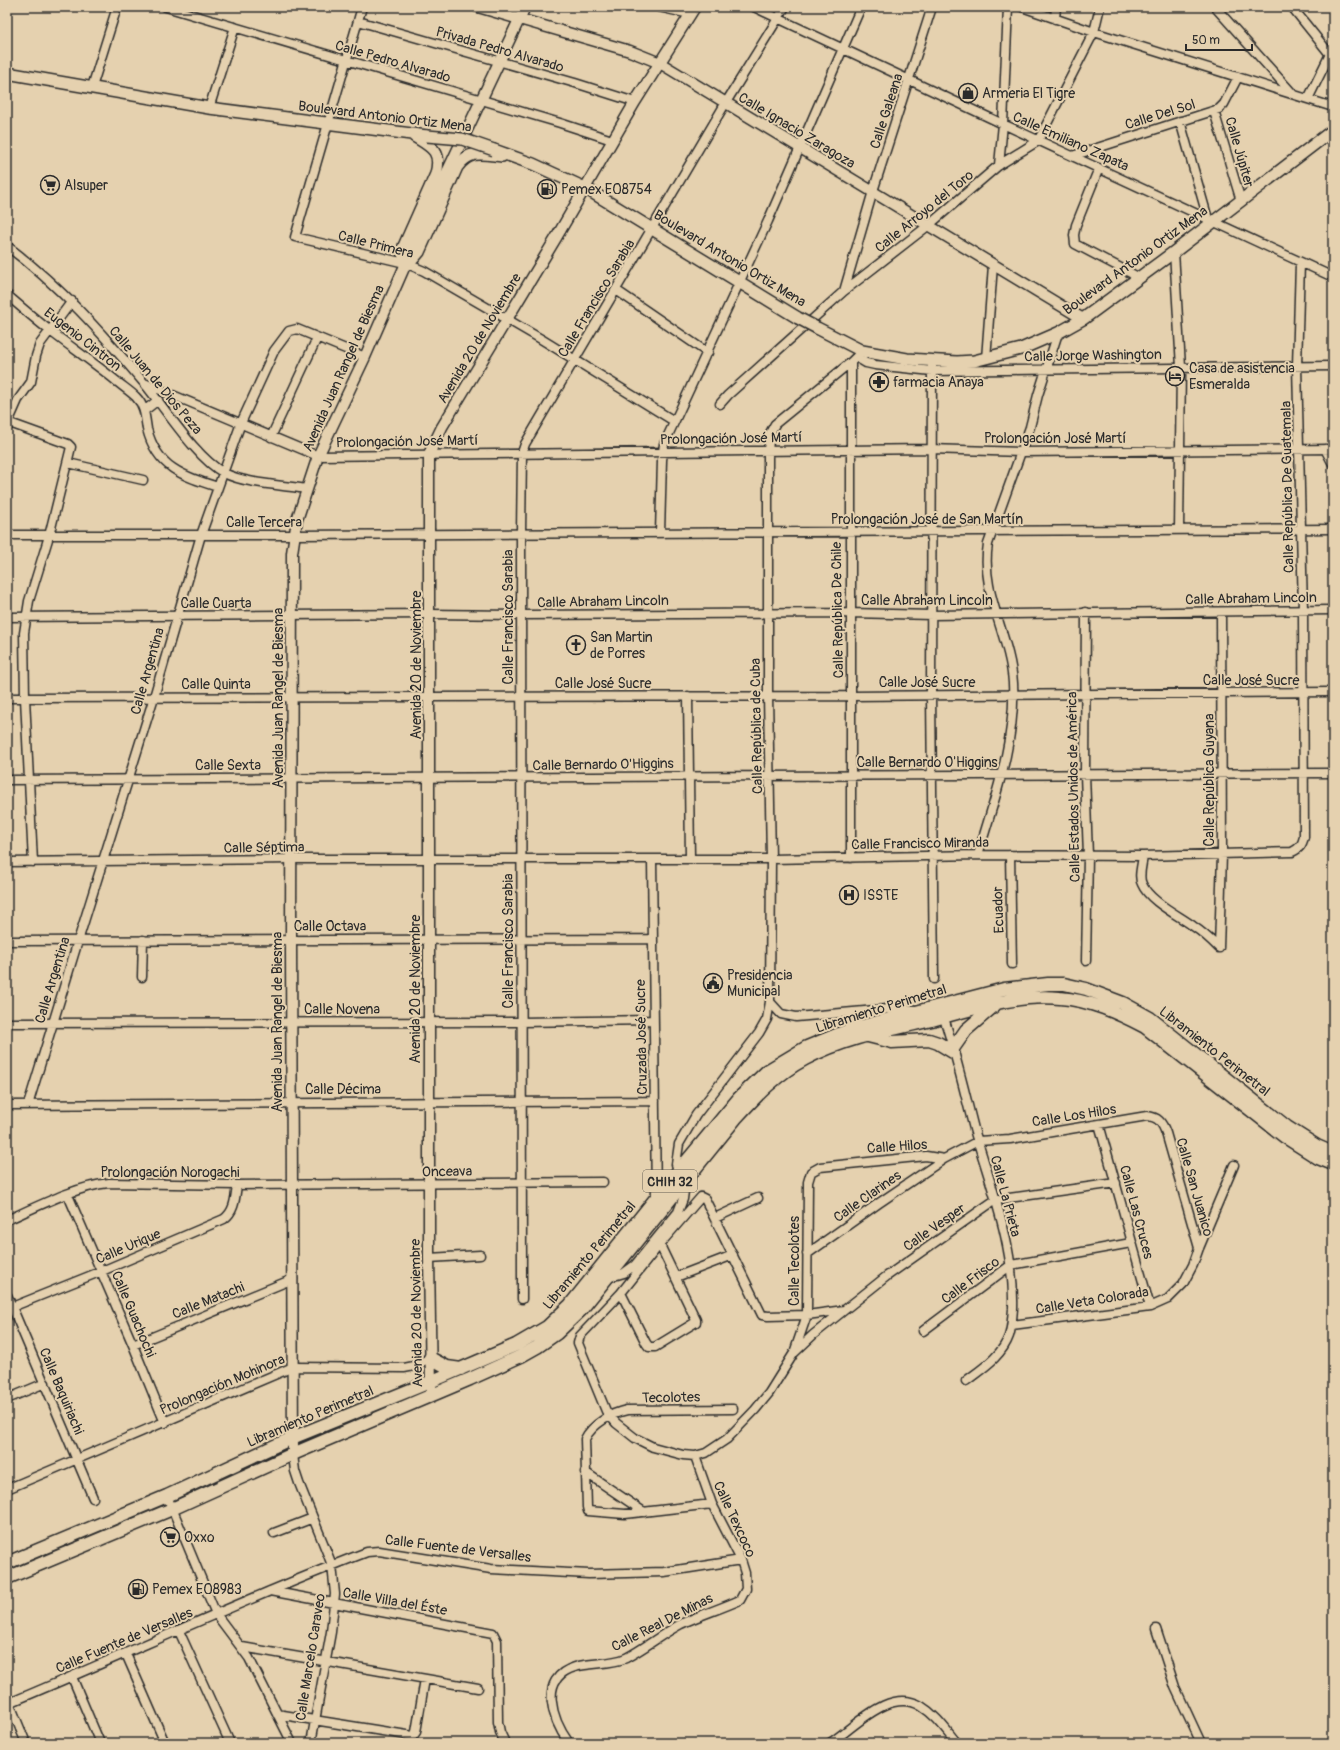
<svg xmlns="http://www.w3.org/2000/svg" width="1340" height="1750" font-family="Pangolin,sans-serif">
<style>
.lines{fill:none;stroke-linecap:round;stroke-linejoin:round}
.minor-casing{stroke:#2b2b2b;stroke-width:11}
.tertiary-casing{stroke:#2b2b2b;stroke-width:13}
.secondary-casing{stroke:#2b2b2b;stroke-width:14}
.primary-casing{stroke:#2b2b2b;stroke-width:15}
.minor{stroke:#e5d1af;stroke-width:8}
.tertiary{stroke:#e5d1af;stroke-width:10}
.secondary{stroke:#e5d1af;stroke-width:11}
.primary{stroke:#e5d1af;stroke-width:12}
.secondary-bridge-casing{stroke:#2b2b2b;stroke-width:14;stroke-linecap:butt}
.secondary-bridge{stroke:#e5d1af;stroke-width:11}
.labels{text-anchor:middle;stroke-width:4;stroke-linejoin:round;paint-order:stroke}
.shield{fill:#e5d1af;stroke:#635d53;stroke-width:1}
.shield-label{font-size:13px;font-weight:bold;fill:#2b2b2b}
.street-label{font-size:14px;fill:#2b2b2b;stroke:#e5d1af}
.poi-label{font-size:14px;fill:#2b2b2b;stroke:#e5d1af;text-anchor:start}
</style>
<rect width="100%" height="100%" fill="#e5d1af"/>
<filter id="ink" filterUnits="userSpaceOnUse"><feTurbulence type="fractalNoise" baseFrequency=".025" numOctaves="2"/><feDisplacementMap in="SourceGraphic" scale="8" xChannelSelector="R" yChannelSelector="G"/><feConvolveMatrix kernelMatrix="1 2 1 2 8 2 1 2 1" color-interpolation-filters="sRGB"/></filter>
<g filter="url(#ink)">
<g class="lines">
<defs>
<path id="minor" d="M166,7L560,123L612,140
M362,7L295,237L405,263L424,271L541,339L674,421
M658,7L690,14
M754,7L1003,124L1333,277
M1022,7L1094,32L1333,107
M1215,7L1292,93
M1292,7L1333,58
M1055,19L1056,7
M358,21L575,83L635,102
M92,87L117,7
M1308,99L1333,48
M209,108L235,27
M1214,111L1241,201
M1180,121L1208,219
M1072,156L1219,109L1224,104L1238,77
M999,165L1003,124L1008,7
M1099,168L1076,225L1074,235L1075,244L1140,278
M7,246C59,285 102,333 144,383C165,408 196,458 224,473C246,484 282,485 307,489
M1174,252L1181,367L1179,530
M616,290L708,353
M844,291L873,191L932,7
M7,295C21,307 35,319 49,330C71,347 94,363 115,380C122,386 130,391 136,397C145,406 145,417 147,429C157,468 183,476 218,487
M856,357L866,363L875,365L932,371L1333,366
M986,359L993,265
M932,361L931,695L934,979
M851,362V858
M144,383L318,456L931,449L1021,452L1333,449
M720,404L728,395L844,291L929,225L999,165L1038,141L1094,32L1100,7
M144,411L158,400
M7,422L68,444L71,447L49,536L29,601L24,633L25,698L33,862
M7,425L18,400L31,382L36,356L40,344L72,301
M271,437L317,338
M1325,449L1333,464
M68,463L143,480
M660,533L662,460L664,444L768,221L861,7
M7,535H294L1333,529
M7,617L429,614L521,615L851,613L932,615L1333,610
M688,696L690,859
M7,698L851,696L1333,692
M7,780L1333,773
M978,855C994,800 1016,741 1013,683C1010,635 980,594 988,544L1030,427L1038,395L1058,333
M1010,855L1012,964
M1143,856C1142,865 1138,877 1142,884C1149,901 1178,915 1193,926C1202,932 1211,940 1219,948
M652,859L656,1200
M7,862L292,859H771L978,855L1143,856L1292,852C1300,848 1302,845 1304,837L1303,610L1297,366L1300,263
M7,941L653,939
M1219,948L1222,855L1221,612
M1086,961L1088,856L1085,774L1086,612
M142,977L143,940
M770,1002L781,1014L796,1017L899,1008L915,1010
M942,1012C955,1050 964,1090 974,1129C991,1187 1015,1247 1013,1309C1012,1318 1012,1327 1009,1336C1002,1356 983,1368 966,1381
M7,1023L521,1022L653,1020
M7,1105L655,1101
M28,1105L78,941L154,697L201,535L241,423L274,351L289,331L297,329L365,357
M1099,1124L1150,1307
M68,1195L133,1345L165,1423
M715,1218L758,1198
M7,1220C36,1207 77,1186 109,1183L237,1185L603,1182
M807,1254L879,1203L944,1159
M429,1258L480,1255
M676,1277L733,1255
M607,1278L624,1273L635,1265L678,1212L683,1199L684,1191L676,1164L679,1144L696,1115L759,1033L767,1019L770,1002L771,859L768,695V450L770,433L775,424L851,362L862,351
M621,1293L646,1343L649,1347H655L696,1322V1320L657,1239
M7,1295L93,1498
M522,1299L521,534L522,453L525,444L725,104L785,7
M7,1309L102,1271L224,1219C235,1211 235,1198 237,1185
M844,1310L807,1315L768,1316L762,1315L705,1199L701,1197L660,1244L621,1293L580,1336L578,1343L606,1411L616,1423L635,1438L653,1447L683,1455L695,1456L706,1453L727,1439L755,1410L769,1393L794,1353L813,1335L887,1276L995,1200L1116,1183
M1012,1325L1150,1307L1168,1299L1183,1284L1193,1265L1199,1248L1234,1165
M923,1331L1011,1265L1131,1243
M133,1345L293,1279
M795,1350L807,1315L808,1182L811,1172L820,1167L926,1156L944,1159L978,1141L1010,1139L1147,1116C1158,1117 1162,1122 1166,1133L1199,1248
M7,1399L45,1383
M293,1454L295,1471L299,1483L332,1565L335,1594L331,1632L311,1743
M585,1472L644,1512
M7,1489L293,1367L404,1368L414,1366L430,1358
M167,1496L216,1614L249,1658L292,1743
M712,1504L625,1514L588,1511L587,1507L585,1439C592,1424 612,1413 627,1410L733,1409
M274,1533L313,1518
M270,1591L493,1633L497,1641L498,1722L500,1732L505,1743
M1156,1629L1175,1687L1201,1743
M179,1631L230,1743
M242,1647L478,1688
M126,1654L165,1743
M72,1677L100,1743
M7,1697L26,1743
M9,1703C129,1653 246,1598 367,1552L379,1551L491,1569L589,1574L664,1572L741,1560
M277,1714L413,1736L416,1732L425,1679
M569,1743C553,1721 537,1678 575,1667C592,1662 610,1665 626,1658C645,1648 662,1634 681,1624C700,1615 720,1609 740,1600L746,1589L745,1573L741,1560L712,1504L695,1456
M830,1743C855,1727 889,1687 921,1706C936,1715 946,1730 957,1743"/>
<path id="tertiary" d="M478,7L630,51L660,63L1083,319
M431,1388L429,1258V454L442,427L556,238L635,102L695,7
M293,1454L291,939L292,553L297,520L318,456L365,357L432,204L525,7"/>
<path id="secondary" d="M7,73L209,108L427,136
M414,136C432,147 442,151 436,174L404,246L403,252L405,263L413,259L419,252L457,167C470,149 483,154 502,156
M494,150L533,164L585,188L798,318
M817,328L862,351L907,359L957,362L974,361L1021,349L1058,333L1083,319L1174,252L1333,130"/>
<path id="primary" d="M868,1036L892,1042L929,1040L938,1043L953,1052
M952,1050L966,1030L995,1005
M430,1358L447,1367L461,1369
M7,1563L167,1496L292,1438L430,1382L516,1345L547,1327L570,1305L656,1198L739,1098L767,1071L807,1047L851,1029L1004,989L1048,984H1064L1086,989L1123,1003L1150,1018L1287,1127L1317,1146L1333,1153
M7,1578L172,1509L293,1454L470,1379L521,1356L537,1347L557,1333L581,1310L736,1118C757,1095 777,1074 805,1059C844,1038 889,1030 932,1020C973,1009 1016,994 1060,998C1090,1000 1118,1013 1145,1027L1285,1137L1318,1158L1333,1164"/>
</defs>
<use href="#minor" class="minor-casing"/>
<use href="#tertiary" class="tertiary-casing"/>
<use href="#secondary" class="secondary-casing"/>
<use href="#primary" class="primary-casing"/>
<use href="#minor" class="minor"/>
<use href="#tertiary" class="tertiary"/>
<use href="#secondary" class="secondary"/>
<use href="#primary" class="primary"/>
<defs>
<path id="secondary-bridge" d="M427,136L462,139L494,150
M798,318L817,328"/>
</defs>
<use href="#secondary-bridge" class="secondary-bridge-casing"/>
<use href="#secondary-bridge" class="secondary-bridge"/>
</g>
</g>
<defs>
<symbol id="shop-ring" viewBox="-11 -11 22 22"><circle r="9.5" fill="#e5d1af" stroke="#2b2b2b" stroke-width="1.5"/><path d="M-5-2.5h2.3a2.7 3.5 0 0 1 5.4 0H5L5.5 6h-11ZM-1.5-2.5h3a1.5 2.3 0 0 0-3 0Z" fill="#2b2b2b"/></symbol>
<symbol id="supermarket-ring" viewBox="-11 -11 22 22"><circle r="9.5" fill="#e5d1af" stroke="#2b2b2b" stroke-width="1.5"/><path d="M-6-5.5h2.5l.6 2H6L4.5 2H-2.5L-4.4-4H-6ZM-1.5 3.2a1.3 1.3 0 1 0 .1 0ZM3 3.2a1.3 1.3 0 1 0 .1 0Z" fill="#2b2b2b"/></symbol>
<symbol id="fuel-ring" viewBox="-11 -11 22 22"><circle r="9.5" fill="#e5d1af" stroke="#2b2b2b" stroke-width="1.5"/><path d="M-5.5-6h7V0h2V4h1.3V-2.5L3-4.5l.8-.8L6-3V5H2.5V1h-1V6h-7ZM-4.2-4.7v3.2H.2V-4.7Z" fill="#2b2b2b"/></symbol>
<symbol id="hotel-ring" viewBox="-11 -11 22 22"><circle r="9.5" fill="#e5d1af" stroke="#2b2b2b" stroke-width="1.5"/><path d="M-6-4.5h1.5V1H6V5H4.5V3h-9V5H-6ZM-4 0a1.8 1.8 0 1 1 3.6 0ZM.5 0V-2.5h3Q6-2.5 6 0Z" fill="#2b2b2b"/></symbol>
<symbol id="pharmacy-ring" viewBox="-11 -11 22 22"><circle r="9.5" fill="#e5d1af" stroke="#2b2b2b" stroke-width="1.5"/><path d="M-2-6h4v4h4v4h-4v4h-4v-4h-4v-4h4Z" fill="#2b2b2b"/></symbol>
<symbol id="church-ring" viewBox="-11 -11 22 22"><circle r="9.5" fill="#e5d1af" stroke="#2b2b2b" stroke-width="1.5"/><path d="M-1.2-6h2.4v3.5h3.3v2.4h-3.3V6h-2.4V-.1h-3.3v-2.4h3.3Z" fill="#2b2b2b"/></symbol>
<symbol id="hospital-ring" viewBox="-11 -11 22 22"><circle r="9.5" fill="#e5d1af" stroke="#2b2b2b" stroke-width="1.5"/><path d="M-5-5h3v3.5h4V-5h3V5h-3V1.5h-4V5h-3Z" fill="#2b2b2b"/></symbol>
<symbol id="civic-ring" viewBox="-11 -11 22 22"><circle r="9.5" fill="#e5d1af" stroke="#2b2b2b" stroke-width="1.5"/><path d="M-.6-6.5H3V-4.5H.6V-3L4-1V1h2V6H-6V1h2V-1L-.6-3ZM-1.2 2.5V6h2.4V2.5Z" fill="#2b2b2b"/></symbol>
</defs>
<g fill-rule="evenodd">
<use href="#shop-ring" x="957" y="82" width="22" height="22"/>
<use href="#supermarket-ring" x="39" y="174" width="22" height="22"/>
<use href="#fuel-ring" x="536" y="178" width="22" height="22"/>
<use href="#hotel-ring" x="1164" y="365" width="22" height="22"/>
<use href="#pharmacy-ring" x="868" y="371" width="22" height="22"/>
<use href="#church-ring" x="565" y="634" width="22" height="22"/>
<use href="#hospital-ring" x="838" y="884" width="22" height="22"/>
<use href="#civic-ring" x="702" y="972" width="22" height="22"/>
<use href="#supermarket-ring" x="159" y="1526" width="22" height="22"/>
<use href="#fuel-ring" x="127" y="1578" width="22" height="22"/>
</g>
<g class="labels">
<rect class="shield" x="643" y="1170" width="54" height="22" rx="3"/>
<g class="shield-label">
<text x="670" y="1186">CHIH 32</text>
</g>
<g class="street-label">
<text transform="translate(500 49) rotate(16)" y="5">Privada Pedro Alvarado</text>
<text transform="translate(393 61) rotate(16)" y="5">Calle Pedro Alvarado</text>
<text transform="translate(886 111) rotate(-72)" y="5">Calle Galeana</text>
<text transform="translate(1160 114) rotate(-17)" y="5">Calle Del Sol</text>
<text transform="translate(385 116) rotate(7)" y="5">Boulevard Antonio Ortiz Mena</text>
<text transform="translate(797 130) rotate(31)" y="5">Calle Ignacio Zaragoza</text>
<text transform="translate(1071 141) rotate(24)" y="5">Calle Emiliano Zapata</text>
<text transform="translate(1240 152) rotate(74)" y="5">Calle Júpiter</text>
<text transform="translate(924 211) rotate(-39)" y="5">Calle Arroyo del Toro</text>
<text transform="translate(376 244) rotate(14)" y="5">Calle Primera</text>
<text transform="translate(730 258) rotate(31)" y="5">Boulevard Antonio Ortiz Mena</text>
<text transform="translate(1135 260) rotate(-36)" y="5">Boulevard Antonio Ortiz Mena</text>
<text transform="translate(596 298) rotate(-59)" y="5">Calle Francisco Sarabia</text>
<text transform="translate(479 338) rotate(-59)" y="5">Avenida 20 de Noviembre</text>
<text transform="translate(83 339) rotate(38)" y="5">Eugenio Cintron</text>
<text transform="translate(1093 355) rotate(-1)" y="5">Calle Jorge Washington</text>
<text transform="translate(343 368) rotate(-66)" y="5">Avenida Juan Rangel de Biesma</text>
<text transform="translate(156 380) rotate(50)" y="5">Calle Juan de Dios Peza</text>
<text transform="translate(731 438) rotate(-1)" y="5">Prolongación José Martí</text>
<text x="1055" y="443">Prolongación José Martí</text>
<text transform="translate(407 441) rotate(-1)" y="5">Prolongación José Martí</text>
<text transform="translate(1287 487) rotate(-91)" y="5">Calle República De Guatemala</text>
<text x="927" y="524">Prolongación José de San Martín</text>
<text x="264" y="527">Calle Tercera</text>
<text transform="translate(1251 598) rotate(-1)" y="5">Calle Abraham Lincoln</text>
<text x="927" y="605">Calle Abraham Lincoln</text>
<text transform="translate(603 601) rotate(-1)" y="5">Calle Abraham Lincoln</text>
<text x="216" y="608">Calle Cuarta</text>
<text transform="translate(837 610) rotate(-91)" y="5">Calle República De Chile</text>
<text transform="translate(508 617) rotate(-90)" y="5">Calle Francisco Sarabia</text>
<text transform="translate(416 665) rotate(-90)" y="5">Avenida 20 de Noviembre</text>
<text transform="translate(147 671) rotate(-74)" y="5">Calle Argentina</text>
<text x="1251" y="685">Calle José Sucre</text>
<text x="927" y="687">Calle José Sucre</text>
<text x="603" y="688">Calle José Sucre</text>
<text x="216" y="689">Calle Quinta</text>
<text transform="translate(278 698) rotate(-90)" y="5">Avenida Juan Rangel de Biesma</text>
<text transform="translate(756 726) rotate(-91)" y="5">Calle República de Cuba</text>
<text x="927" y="767">Calle Bernardo O'Higgins</text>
<text transform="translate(603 764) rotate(-1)" y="5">Calle Bernardo O'Higgins</text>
<text x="228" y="770">Calle Sexta</text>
<text transform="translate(1209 780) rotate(-90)" y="5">Calle República Guyana</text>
<text transform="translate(1073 787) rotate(-91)" y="5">Calle Estados Unidos de América</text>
<text transform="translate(920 843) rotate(-1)" y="5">Calle Francisco Miranda</text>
<text transform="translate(264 847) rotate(-1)" y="5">Calle Séptima</text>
<text transform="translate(998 910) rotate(-92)" y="5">Ecuador</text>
<text x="330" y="931">Calle Octava</text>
<text transform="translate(508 941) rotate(-90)" y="5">Calle Francisco Sarabia</text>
<text transform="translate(52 980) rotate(-73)" y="5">Calle Argentina</text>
<text transform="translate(415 989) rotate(-90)" y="5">Avenida 20 de Noviembre</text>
<text transform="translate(881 1008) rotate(-17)" y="5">Libramiento Perimetral</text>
<text x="342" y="1014">Calle Novena</text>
<text transform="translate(277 1022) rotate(-90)" y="5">Avenida Juan Rangel de Biesma</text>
<text transform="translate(641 1037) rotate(-91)" y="5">Cruzada José Sucre</text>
<text transform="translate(1215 1051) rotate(38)" y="5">Libramiento Perimetral</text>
<text x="343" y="1094">Calle Décima</text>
<text transform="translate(1074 1115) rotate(-9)" y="5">Calle Los Hilos</text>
<text transform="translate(897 1146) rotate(-4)" y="5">Calle Hilos</text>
<text transform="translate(447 1171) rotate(-1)" y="5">Onceava</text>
<text x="170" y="1177">Prolongación Norogachi</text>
<text transform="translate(1195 1187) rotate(74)" y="5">Calle San Juanico</text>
<text transform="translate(867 1196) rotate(-35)" y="5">Calle Clarines</text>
<text transform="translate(1006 1196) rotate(75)" y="5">Calle La Prieta</text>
<text transform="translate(1137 1212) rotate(75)" y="5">Calle Las Cruces</text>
<text transform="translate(934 1227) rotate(-35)" y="5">Calle Vesper</text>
<text transform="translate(128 1246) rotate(-23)" y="5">Calle Urique</text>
<text transform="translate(589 1255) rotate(-50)" y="5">Libramiento Perimetral</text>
<text transform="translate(794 1261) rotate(-90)" y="5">Calle Tecolotes</text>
<text transform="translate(970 1280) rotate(-37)" y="5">Calle Frisco</text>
<text transform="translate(208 1300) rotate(-22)" y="5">Calle Matachi</text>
<text transform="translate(1092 1300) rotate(-9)" y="5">Calle Veta Colorada</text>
<text transform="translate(416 1313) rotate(-91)" y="5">Avenida 20 de Noviembre</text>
<text transform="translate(134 1314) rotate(67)" y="5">Calle Guachochi</text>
<text transform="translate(222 1384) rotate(-23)" y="5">Prolongación Mohinora</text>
<text transform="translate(62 1391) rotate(67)" y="5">Calle Baquiriachi</text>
<text transform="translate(671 1397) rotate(-1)" y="5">Tecolotes</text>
<text transform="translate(310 1416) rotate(-23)" y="5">Libramiento Perimetral</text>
<text transform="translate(735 1519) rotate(65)" y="5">Calle Texcoco</text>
<text transform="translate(458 1548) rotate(7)" y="5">Calle Fuente de Versalles</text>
<text transform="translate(395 1601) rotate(10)" y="5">Calle Villa del Éste</text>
<text transform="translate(662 1622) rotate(-27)" y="5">Calle Real De Minas</text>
<text transform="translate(124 1640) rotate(-23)" y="5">Calle Fuente de Versalles</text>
<text transform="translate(310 1657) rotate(-81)" y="5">Calle Marcelo Caraveo</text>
</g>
<g class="poi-label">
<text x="982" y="98">Armeria El Tigre</text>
<text x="64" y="190">Alsuper</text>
<text x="561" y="194">Pemex E08754</text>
<text x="1189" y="373">Casa de asistencia<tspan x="1189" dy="16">Esmeralda</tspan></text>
<text x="893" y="387">farmacia Anaya</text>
<text x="590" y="642">San Martin<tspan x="590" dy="16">de Porres</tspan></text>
<text x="863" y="900">ISSTE</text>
<text x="727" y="980">Presidencia<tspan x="727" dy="16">Municipal</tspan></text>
<text x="184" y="1542">Oxxo</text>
<text x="152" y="1594">Pemex E08983</text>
</g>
</g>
<rect width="1340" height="1750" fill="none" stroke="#e5d1af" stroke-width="24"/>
<rect x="12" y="12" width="1316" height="1726" fill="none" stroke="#2b2b2b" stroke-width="1.5" filter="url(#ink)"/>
<path d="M1186 44v6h66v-6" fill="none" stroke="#2b2b2b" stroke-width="2"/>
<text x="1192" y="44" font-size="12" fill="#2b2b2b" stroke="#e5d1af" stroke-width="3" paint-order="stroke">50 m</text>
</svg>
